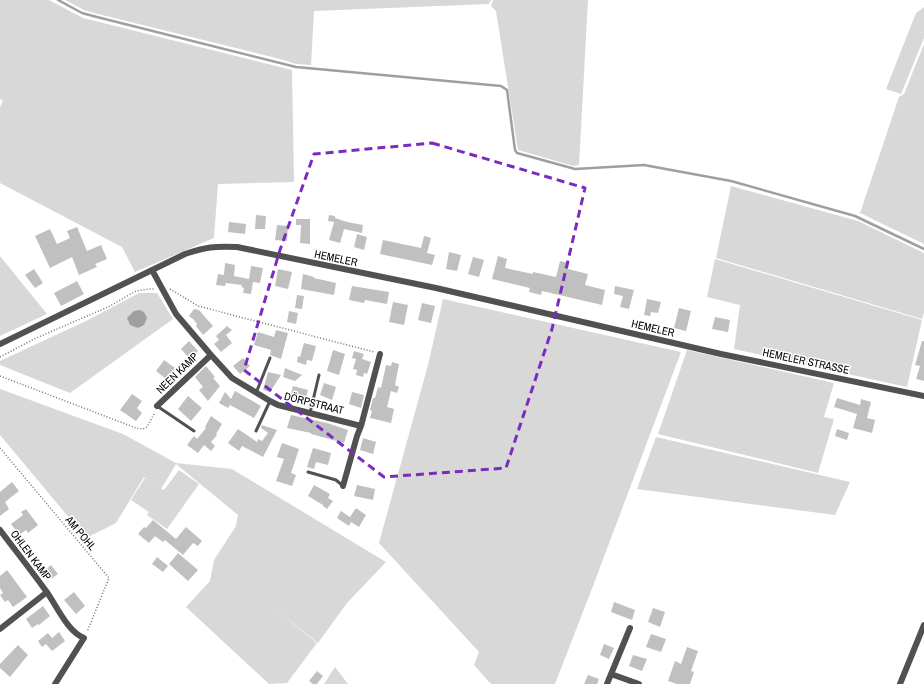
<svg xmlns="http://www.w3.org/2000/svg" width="924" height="684" font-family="'Archivo Narrow',sans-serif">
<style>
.green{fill:#d8d8d8}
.water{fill:#9f9f9f}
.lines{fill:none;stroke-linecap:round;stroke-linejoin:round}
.stream{stroke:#9f9f9f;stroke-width:2.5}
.building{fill:#c0c0c0}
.path{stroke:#737373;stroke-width:1.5;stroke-dasharray:1 2;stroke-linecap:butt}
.service{stroke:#515151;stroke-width:3}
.minor{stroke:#515151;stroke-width:6}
.marked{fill:none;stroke:#7b2cbf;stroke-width:3;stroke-dasharray:8 5;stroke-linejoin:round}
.labels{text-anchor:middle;stroke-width:3;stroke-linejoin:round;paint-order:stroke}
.street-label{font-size:11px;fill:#000;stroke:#fff}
</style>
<rect width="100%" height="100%" fill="#fff"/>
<path class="green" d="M0,0H49L83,18L292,70L294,182L218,184L214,238L135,272L122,247L0,183V107L3,101L0,99Z
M65,0H491L489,4L314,11L311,65L296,64L280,59L94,13L84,10Z
M493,0H588L579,165L573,166L518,150L496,11L491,6Z
M924,7V38L901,94L886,89L916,13Z
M924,44V244L860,213L899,97L904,94Z
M731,186L858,221L924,253V313L922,319L716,258Z
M0,256L47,314L0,336Z
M715,259L922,320L907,387L734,349L740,305L707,297Z
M139,293H157L173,319L70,393L0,365V361L88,320Z
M443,299L681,352L593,586L555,684H492L489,682L474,665L479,652L379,543L428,365Z
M687,350L834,383L824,417L834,419L818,473L658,434Z
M0,389L123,434L176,463L232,469L386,562L347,603L318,643L270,605L317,643L287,683L269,684L186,607L210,581L214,560L236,526L238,515L176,464L161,489L164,490L179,470L199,484L167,529L147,515L149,512L131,500L145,478L160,488L144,477L116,523L86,538L0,435Z
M656,437L850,482L835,515L637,489Z
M335,667L348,684H324Z"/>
<path class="water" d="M140,310L144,312L147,318L144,325L138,328L130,325L127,318L134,311Z"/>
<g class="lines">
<path class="stream" d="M58,0L82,13L93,16L296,67L501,86L507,90L515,150L517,153L575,169L644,165L731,181L855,216L924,249"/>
</g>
<path class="building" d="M256,215L266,216L265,229H255Z
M329,215L335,216V218L347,222L363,225L362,233L344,229L340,243L329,240L334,222L328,221Z
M296,219H310V244L300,243L301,225H296Z
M229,222L246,224L245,234L228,232Z
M277,225L288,226L287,241L275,240Z
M77,227L87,251L101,245L107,259L95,264L97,267L79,275L72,257L50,268L35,236L50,229L57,244L70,238L67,231Z
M357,234L367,237L364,250L354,247Z
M424,236L431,238L427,253L435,255L432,265L380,254L383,240L421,248Z
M449,252L461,255L457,271L446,269Z
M498,256L507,259L505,268L533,274V272L556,277L560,261L569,263L568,269L588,274L585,285L605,290L602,305L542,291L541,295L529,292L530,288L492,279Z
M473,257L484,260L479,277L468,274Z
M225,263L235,265L234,276L249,279L251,266L263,268L260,283L253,282L251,294L243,293L244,288L241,287L242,285L226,283L225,286L216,285L218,274L224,275Z
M34,269L43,283L35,288L25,275Z
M278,269L292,272L288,289L275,286Z
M303,274L314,277V278L336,283L334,295L301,289Z
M77,281L84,294L61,306L54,293Z
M352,286L389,292L387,304L365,300L364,303L349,300Z
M615,286L634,290L629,309L620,307L623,296L614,294Z
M297,295L304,296L302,309L295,308Z
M647,299L661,302L658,313L651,312L650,316L644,315Z
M393,302L408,305L404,325L389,322Z
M422,303L435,306L431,323L418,320Z
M679,308L691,311L686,331L674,328Z
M194,309L199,310L213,326L203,335L196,326L197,324L193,319L189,316Z
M289,311L298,313L296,324L287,322Z
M715,317L730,320L728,332L712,329Z
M227,326L232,330L226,335L232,343L221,352L214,344L219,340L216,336Z
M276,330L288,333L281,359L270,355L271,350L254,345L258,332L274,337Z
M189,341L198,351L190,359L181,349Z
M922,341H924V381L916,379L920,366L915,365Z
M304,343L316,346L312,361L307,360L306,365L297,362L298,356L300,357Z
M333,350L345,354L339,375L327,371Z
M354,351L364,354L362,359L371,362L367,374L364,373L363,377L356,375L357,370L353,369L356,359L352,358Z
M243,358L250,366L240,374L233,366Z
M164,360L175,368L166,379L156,371Z
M392,362L399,364L395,385L399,387L397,393L391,391L387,407L394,409L391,423L370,418L372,411L370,410L373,398H375L378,387L381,388L386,365L391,366Z
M206,366L215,377L213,378L220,386L208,401L199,390L203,387L195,377Z
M285,368L302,375L295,381L283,377Z
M268,372L281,375L270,392L263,390Z
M324,383L336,387L332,400L320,395Z
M293,386L308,390L305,402L290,397Z
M235,391L261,406L254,418L230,405L228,408L219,403L225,392L231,399Z
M352,392L364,395L361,408L349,404Z
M132,394L142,401L137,408L142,413L136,421L120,410Z
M188,396L202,408L191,421L178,409Z
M837,398L860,405L861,399L871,402L867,418L875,420L872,433L853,428L857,414L834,407Z
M291,415L327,423L348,430L344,443L311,434V433L287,428Z
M211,416L222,424L216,434L217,435L211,442L215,446L211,451L204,445L198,453L187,445L194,436L197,439L206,428L205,427Z
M262,425L277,430L263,457L242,446L239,451L228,443L238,429L257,442L258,439L262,441L268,433L261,428Z
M837,429L849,433L847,440L835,436Z
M363,438L376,442L373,454L360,450Z
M282,443L299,449L291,473L296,475L292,486L276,481L284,459L277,457Z
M313,448L331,453L328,465L316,462L314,469L307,467Z
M12,482L19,491L5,502L9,509L0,516V492Z
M314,485L330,494L328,498L333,501L327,509L323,506V505L308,496Z
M357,485L375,489L373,500L354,496Z
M356,508L366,515L359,527L351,522L349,526L337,518L341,511L350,517Z
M26,509L38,525L28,533L26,530L19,535L11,524L23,515L21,512Z
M153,520L176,539L186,527L202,541L198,546L193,543L183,555L165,540L163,542L155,536L149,543L138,534L144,527L146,528Z
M178,553L198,570L188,581L169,564Z
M157,557L168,566L163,572L152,564Z
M51,565L58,574L51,579L44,571Z
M7,570L27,597L13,607L8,600L5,602L0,595L3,593L0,588V576Z
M74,592L85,606L76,614L64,600Z
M614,602L635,610L632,620L611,612Z
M43,606L50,616L39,625L38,624L32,628L26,619Z
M653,608L665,612L660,627L648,622Z
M59,632L65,641L52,651L46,644L42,647L38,641L48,633L52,638Z
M651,634L666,639L661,652L646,647Z
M604,644L614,648L609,659L600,655Z
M18,645L28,655L10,677L0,668V664Z
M687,647L698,651L691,671L694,672L690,684H677L668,681L675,661L681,664Z
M633,655L647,659L642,671L629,666Z
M317,671L323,676L317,684H313L309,681Z
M588,675L599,679L597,684H584Z"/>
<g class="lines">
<path class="path" d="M170,289L198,306L374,352
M0,357L34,339L108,307L136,291L150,289H154
M0,376L136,428L143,429L147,427L155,412
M0,448L109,578L87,632"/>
<path class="service" d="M256,393L270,358
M157,406L194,431
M310,413L319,375
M256,431L270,401
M308,472L336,480L343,486"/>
<path class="minor" d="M152,270L176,314L211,355L232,378L270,401L278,405L361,426
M0,344L185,254C206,247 214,246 237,247L436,288L721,354L924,396
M157,406L211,355
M343,486L357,436L361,426L380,354
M0,530C15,550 31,570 46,591C57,606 67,631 84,638L55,684
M0,629L47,592
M611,674L639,684
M607,684L630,628
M900,684L924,625"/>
</g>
<path class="marked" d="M432,143L585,188L552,329L506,468L384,477L244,370L280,250L314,154Z"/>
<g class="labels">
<g class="street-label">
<text transform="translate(336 258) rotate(12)" y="4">HEMELER</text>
<text transform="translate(653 328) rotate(13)" y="4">HEMELER</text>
<text transform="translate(806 361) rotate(12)" y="4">HEMELER STRASSE</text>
<text transform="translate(177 373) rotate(-44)" y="4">NEEN KAMP</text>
<text transform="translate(314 403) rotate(14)" y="4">DÖRPSTRAAT</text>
<text transform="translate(81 533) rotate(50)" y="4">AM POHL</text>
<text transform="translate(31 555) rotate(53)" y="4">OHLEN KAMP</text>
</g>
</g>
</svg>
